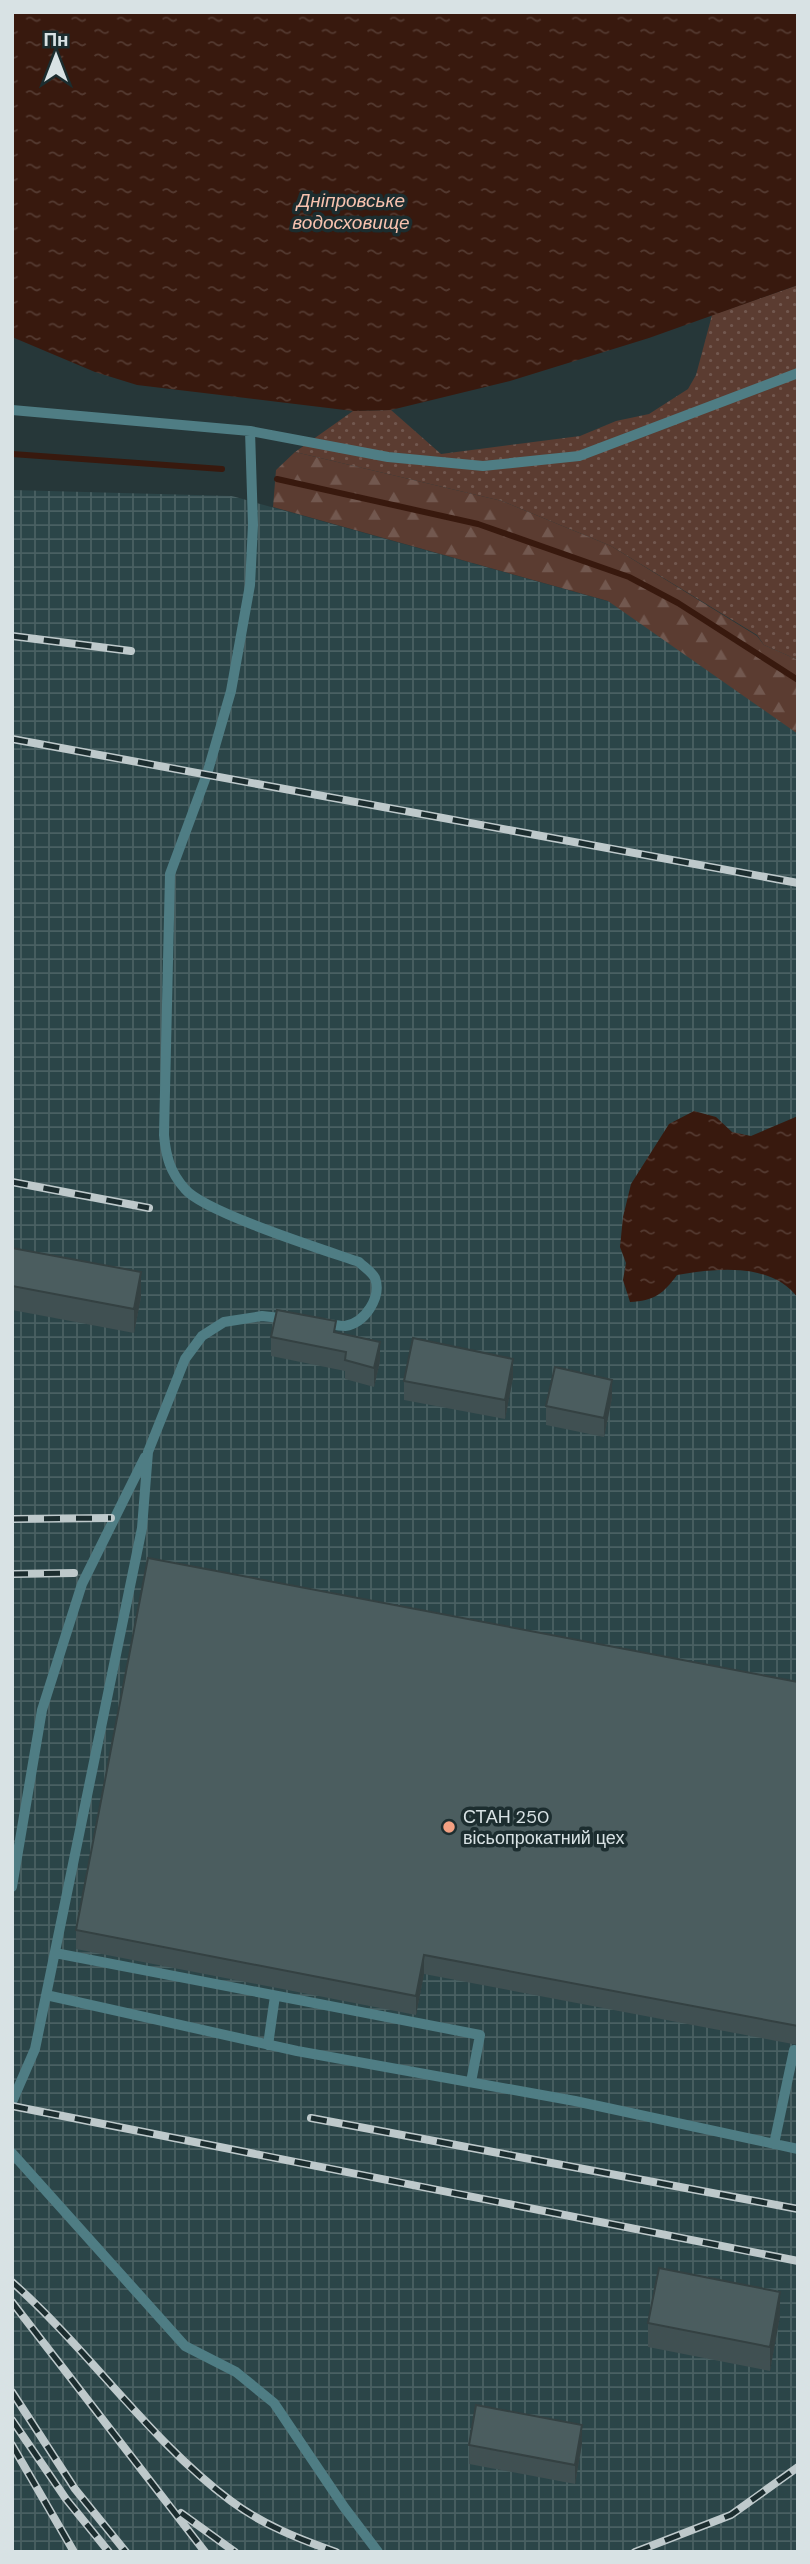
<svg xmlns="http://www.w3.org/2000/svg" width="810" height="2564" font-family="'DM Sans',sans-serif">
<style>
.industrial{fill:url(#industrial-grid)}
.grass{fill:url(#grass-dots)}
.forest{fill:url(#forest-firs)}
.water{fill:url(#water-ripples)}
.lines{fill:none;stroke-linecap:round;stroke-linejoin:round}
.stream{stroke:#38190e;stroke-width:6}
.service{stroke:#4f7d84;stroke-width:10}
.rail-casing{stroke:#bec9cb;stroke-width:8}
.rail{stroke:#1c2d2f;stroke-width:5;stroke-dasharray:16;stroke-linecap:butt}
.wall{fill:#405052}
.shaded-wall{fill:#344142}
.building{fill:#4b5d5f;stroke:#344142;stroke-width:2}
.poi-dot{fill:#f3a082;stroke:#1c2d2f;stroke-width:2.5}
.labels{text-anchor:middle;stroke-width:7;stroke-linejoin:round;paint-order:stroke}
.poi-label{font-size:18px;fill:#d8e2e4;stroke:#1c2d2f;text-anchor:start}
.water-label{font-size:19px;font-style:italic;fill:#f7c2af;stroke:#1c2d2f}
</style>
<defs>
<pattern id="industrial-grid" width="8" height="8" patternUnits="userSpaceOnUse" patternTransform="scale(1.75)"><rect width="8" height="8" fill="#2b4548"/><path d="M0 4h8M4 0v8" fill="none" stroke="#496062"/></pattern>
<pattern id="grass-dots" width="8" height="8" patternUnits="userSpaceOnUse" patternTransform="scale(1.75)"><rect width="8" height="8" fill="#5b3c31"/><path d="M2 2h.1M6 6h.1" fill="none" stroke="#72584f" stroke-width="1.8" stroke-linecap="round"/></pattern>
<pattern id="forest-firs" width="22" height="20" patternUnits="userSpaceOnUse" patternTransform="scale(1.75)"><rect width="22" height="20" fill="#5b3c31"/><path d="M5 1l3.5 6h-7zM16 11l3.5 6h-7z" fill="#72584f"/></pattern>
<pattern id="water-ripples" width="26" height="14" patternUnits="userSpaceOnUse" patternTransform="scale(1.75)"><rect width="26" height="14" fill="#38190e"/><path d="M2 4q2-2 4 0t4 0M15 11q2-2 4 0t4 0" fill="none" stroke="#543a31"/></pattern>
</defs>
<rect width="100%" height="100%" fill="#263739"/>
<path class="industrial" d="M12,490L232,496L764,645L798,660V2552H12Z"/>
<path class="grass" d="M798,285V660L764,645L757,635L611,546L502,501L295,452L353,411L391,410L441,454L580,436L616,421L649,414L688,389L696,375L712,315Z"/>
<path class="forest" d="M295,452L502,501L611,546L757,636L764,645L798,660V734L608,601L273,507L276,470Z"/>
<path class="water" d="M12,12H798V285L649,338L510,381L391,410L353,411L137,385L95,372L12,337Z
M694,1111L716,1117L732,1132L751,1136L798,1116V1298C771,1262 716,1268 677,1275C663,1294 654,1301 630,1302L623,1280L626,1263L620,1247L623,1217L631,1184L669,1124Z"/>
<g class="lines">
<path class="stream" d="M12,454L222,469
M277,479L478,524L629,577L678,603L798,680"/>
<path class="service" d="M12,410L250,431L388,457L483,466L579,456L798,373
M250,431L253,525L250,585L231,691L207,774L170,874L164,1135C166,1157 170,1172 185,1189C204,1212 324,1250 359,1262C364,1267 372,1272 375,1278C382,1297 365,1323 345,1326C338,1326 330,1324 323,1323
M12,1887L42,1710L82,1584L145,1457
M55,1953L480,2035L471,2082
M46,1995L297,2051L575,2101L798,2149
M268,2045L275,1996
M12,2102L35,2049L142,1528L148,1452L185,1359L202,1336L224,1322L262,1316L289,1319
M774,2144L794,2050
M12,2153L185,2346L236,2372L274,2403L344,2507L378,2552"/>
<defs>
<path id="rail" d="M12,636L131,651
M12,739L798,883
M12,1182L149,1208
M12,1519L111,1518
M12,1574L74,1573
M12,2106L798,2261
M311,2118L798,2209
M12,2282C89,2350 149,2440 231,2501C263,2525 299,2539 336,2552
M12,2302L205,2552
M12,2392L75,2489L126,2552
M12,2420L66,2499L109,2552
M12,2445L74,2552
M181,2513L235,2552
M635,2552L731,2515L798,2467"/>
</defs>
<use href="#rail" class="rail-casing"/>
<use href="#rail" class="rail"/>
</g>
<path class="wall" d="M12,1248L141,1297L134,1333L12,1310Z
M336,1332L380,1361L374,1387L345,1379V1371L271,1356V1337Z
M513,1378L505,1419L404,1400V1381Z
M612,1398L604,1437L546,1425V1406Z
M798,1682V2045L424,1974L416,2015L76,1949V1930Z
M780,2316L770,2371L648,2347V2323Z
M582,2444L575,2484L469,2464V2445Z"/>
<path class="shaded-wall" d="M141,1272V1297L134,1333V1309Z
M380,1342V1361L374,1387V1368Z
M513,1359V1378L505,1419V1400Z
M612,1380V1398L604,1437V1418Z
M424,1955V1974L416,2015V1996Z
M780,2292V2316L770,2371V2347Z
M582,2425V2444L575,2484V2465Z"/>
<path class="building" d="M12,1248L141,1272L134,1309L12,1286Z
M277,1310L336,1321L334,1332L380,1342L374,1368L345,1360L346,1352L271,1337Z
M413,1338L513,1359L505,1400L404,1381Z
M555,1367L612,1380L604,1418L546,1406Z
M148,1558L798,1682V2026L424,1955L416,1996L76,1930Z
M659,2268L780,2292L770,2347L648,2323Z
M476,2405L582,2425L575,2465L469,2445Z"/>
<circle class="poi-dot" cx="449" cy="1827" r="7"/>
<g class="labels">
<g class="poi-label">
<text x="463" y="1823">СТАН 250<tspan x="463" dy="21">вісьопрокатний цех</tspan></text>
</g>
<g class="water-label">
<text x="351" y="207">Дніпровське<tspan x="351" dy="22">водосховище</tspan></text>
</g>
</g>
<rect width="810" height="2564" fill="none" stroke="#d8e2e4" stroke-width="28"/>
<g transform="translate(56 56)" stroke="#1c2d2f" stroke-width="5" paint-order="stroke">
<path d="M0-5L12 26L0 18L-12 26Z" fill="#d8e2e4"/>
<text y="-10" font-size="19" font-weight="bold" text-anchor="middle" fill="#d8e2e4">Пн</text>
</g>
</svg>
